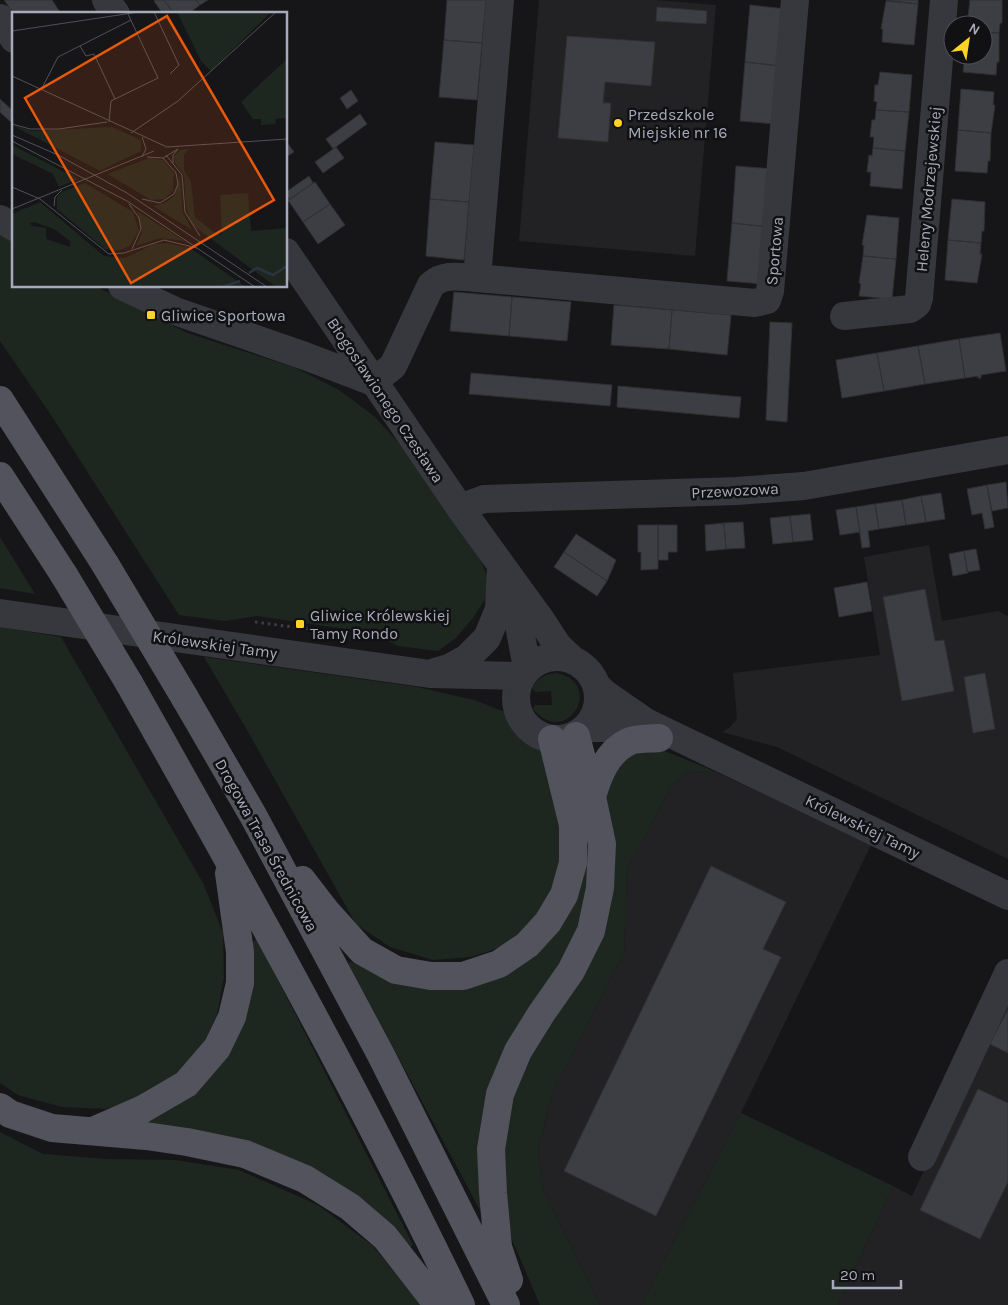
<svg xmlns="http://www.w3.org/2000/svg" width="1008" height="1305" font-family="Karla,sans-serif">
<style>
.built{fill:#222225}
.green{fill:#1d2720}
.building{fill:#3d3e43;stroke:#303034}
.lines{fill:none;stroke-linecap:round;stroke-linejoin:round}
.path{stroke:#3c3e45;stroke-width:3;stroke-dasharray:2.5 4;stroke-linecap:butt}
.minor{stroke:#37373e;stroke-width:28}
.major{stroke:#52535d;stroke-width:28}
.major-bridge{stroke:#52535d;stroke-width:28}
.poi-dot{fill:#ffd427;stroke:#111113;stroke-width:2}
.labels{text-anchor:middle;stroke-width:5;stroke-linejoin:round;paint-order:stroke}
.poi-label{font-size:16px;fill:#a7aaba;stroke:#111113;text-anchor:start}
.street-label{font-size:16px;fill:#a7aaba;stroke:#111113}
.inset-river{fill:none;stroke:#2b333e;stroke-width:2.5}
.inset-road{fill:none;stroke:#505159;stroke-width:1}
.view{fill:#e8590c;fill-opacity:0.15;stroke:#e8590c;stroke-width:2.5}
.inset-edge{fill:none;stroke:#a7aaba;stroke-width:2.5}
</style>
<rect width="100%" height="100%" fill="#161618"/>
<path class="built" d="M539,0H657L716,5L695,256L519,241Z
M929,545L942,621L998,611L1008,616V859L777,747L722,732L730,727L737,719L733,673L880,655L864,557Z
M714,771L871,845L741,1113L641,1305H600L543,1189L538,1150L552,1093L624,953L627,870L671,787L687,772Z
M1008,990V1305H838L893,1186L912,1196Z"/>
<path class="green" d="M0,233L14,241V286H95L187,333L296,368L339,390L374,416L406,451L479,557L489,580L485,599L473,618L456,638L438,651L398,646L373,633L257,616L225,621L179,615L53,418L0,341Z
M0,537L35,594L0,588Z
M0,627L61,637L203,883L223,933L224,977L217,1015L201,1049L185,1069L150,1095L106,1109L62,1107L18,1095L0,1083Z
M204,657L417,687L474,700L503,711L510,724L545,752L565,853L553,889L534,921L505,946L471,957L433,960L390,947L356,924L247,730Z
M556,673C606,682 567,750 533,709L535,705H552L551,691L535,692L532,688C538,678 545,674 556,673Z
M637,749L662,750L714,771L687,772L671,787L627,870L624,953L552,1093L538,1150L543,1189L600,1305H540L512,1240L500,1176L509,1109L524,1064L598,943L604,777Z
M588,828L594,878L587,911L481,1134L478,1174L481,1212L348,963L354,961L499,975L535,957L560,925Z
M257,939L413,1245L410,1247L377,1215L137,1124L207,1076L251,943Z
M741,1113L893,1186L838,1305H641Z
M0,1132L43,1154L107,1159L175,1160L239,1170L318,1205L373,1246L421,1305H0Z"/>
<path class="building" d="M4,0H52L60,12L57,14H14Z
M155,0H164L174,14H163L154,1Z
M164,0H196L200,5L188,14H174Z
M196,0H208L200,5Z
M447,0H486L482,43L444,40Z
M886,0H918V4Z
M970,0H1002V23H1000L999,33L983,32V25H967Z
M886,1L918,4L914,45L882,42L883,29H881Z
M750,5L786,9L781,66L745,62Z
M657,7L707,11L706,24L656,21Z
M983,32L999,33V62H997L996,75L963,72L965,55H983Z
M567,36L655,42L651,86L605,82L603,103H611L608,142L558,138Z
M444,40L482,43L477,100L439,97Z
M745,62L781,66L776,124L740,121Z
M880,72L912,75L909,112L876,110L877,102L874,101L875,85H878Z
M961,89L994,92L993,105H995L991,133L958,130Z
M351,90L358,101L347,109L340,98Z
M0,99L14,112V120L12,123L0,112Z
M876,110L909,112L905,151L873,148L874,137H870L872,120H875Z
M360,114L367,124L333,149L326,139Z
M958,130L991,133L990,161H988L987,173L955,171Z
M286,141L294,152L286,157Z
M435,142L474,145L469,202L430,199Z
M336,147L344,158L323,173L315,162Z
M873,148L905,151L902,189L870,186L871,172H867L869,155L872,156Z
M736,166L773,169L768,227L732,223Z
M309,176L313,183L289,200L286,192Z
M315,182L330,204L303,222L288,200Z
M430,199L469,202L464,260L426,256Z
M952,199L985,202L984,231H982L981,243L948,240Z
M330,204L345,225L318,244L303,222Z
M867,215L899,218L896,259L863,256L864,245H862Z
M732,223L768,227L763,284L727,281Z
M948,240L981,243L980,254H982L977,283L945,280Z
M863,256L896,259L892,299L859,296L861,284L859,283Z
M454,292L512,297L509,336L450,331Z
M512,297L571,302L567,341L509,336Z
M614,305L672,310L669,349L611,345Z
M672,310L731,315L727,355L669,349Z
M770,322L792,323L787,422L766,420Z
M1000,333L1006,371L981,375V378H978V376L965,378L959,339Z
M959,339L965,378L925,384L918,346Z
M918,346L925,384L884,391L877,353Z
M877,353L884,391L842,398L836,360Z
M471,373L612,385L610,406L469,394Z
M618,386L741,397L739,418L617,407Z
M1006,482L1008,508L992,511L987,485Z
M987,485L994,527L985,529L982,513L972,515L967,489Z
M941,493L945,519L926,522L921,496Z
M921,496L926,522L906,525L902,500Z
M902,500L906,525L879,529L875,504Z
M875,504L879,529L868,531L870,547L862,548L856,507Z
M856,507L860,532L840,535L836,510Z
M810,514L813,540L793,542L790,516Z
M790,516L793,542L773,544L770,518Z
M743,522L745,548L726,549L724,523Z
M724,523L726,549L706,551L705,525Z
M638,525H658V569L641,570V552H638Z
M658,525H677V552H668V560H658Z
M576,534L616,560L607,581L564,552Z
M976,549L980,570L967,572L964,551Z
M964,551L968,573L953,576L949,554Z
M564,552L607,581L597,596L554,567Z
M867,582L872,611L839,617L834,588Z
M925,589L935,641L944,640L954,691L902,701L883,597Z
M985,673L995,729L973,733L964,677Z
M711,866L786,902L763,949L781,957L656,1216L564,1171Z
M1008,1009V1053L990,1044Z
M978,1089L1008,1103V1182L980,1239L920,1210Z"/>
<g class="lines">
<path class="path" d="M255,622L308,629"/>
<path class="minor" d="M106,0L116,14
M0,18L14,39
M0,219L14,227
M286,252L460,508L541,620L558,646L574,661
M477,278L500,0
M122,286L175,311L305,356L373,382
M844,316L910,309L917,304L919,298L944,0
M373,382L393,366L431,285C444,273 461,277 477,278L755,303L767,300L770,291L795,0
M460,508L484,499L737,491L804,486L1008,450
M507,585L519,625L527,668
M0,613L430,674L521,676
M516 698a41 41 0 1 1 82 0a41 41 0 1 1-82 0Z
M435,672L449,668L467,658L487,638L499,609L501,566
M597,686L604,693L646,722L1008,896
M587,728H608L657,737
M922,1157L1008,973"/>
<path class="major" d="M0,400L105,564
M0,476L64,575
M129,683C245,888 359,1093 461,1305
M185,698L254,817L381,1055L506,1305
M592,797C598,776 607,752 628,742C635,738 650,739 659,738
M302,880L326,911L362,951L396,970L431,976H463L499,964L527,945L548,922L564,895L573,863V825L552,739
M0,1107L10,1114L52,1128L146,1136L187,1142L245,1154L305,1179L350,1207L385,1237L438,1305
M95,1130L143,1109L186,1084L217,1048L232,1017L240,983V952L229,873
M509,1280L498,1247L493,1193L491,1149L500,1094L518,1051L541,1014L571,971L591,931L600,888L602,844L592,797L576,736"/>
<path class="major-bridge" d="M105,564L185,698
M64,575L129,683"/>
</g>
<g class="poi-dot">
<circle cx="618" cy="123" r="5"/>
<rect x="146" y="310" width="10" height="10" rx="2.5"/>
<rect x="295" y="619" width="10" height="10" rx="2.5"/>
</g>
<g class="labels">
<g class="poi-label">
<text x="628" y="120">Przedszkole<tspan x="628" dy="18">Miejskie nr 16</tspan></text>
<text x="161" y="321">Gliwice Sportowa</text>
<text x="310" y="621">Gliwice Królewskiej<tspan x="310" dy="18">Tamy Rondo</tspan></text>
</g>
<g class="street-label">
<text transform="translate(928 189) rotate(-85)" y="6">Heleny Modrzejewskiej</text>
<text transform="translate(774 251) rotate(-85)" y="6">Sportowa</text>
<text transform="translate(386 400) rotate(56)" y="6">Błogosławionego Czesława</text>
<text transform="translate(735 490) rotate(-3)" y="6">Przewozowa</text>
<text transform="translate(215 644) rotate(8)" y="6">Królewskiej Tamy</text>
<text transform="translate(863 826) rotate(26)" y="6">Królewskiej Tamy</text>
<text transform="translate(267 845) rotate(61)" y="6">Drogowa Trasa Średnicowa</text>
</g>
</g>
<g transform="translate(12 12)">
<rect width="275" height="275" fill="#161618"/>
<path d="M165,0H259L199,59L189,49ZM275,47V106L263,107L264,112L249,113V107H241L229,90ZM0,113L20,119L100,115L129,128V139L88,159ZM0,133L60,164L66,167L47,175L41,162L0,142ZM177,137L172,143V158L179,170L183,205L204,222H210L208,183L236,181L239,219L275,216V275H264L179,212L174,194L172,163L163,151L162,144L168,138ZM137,146L151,148L162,161L161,179L152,187L139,188L95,162ZM168,162L171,201L180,218L141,194L153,191L163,183ZM73,171L121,200L127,218L118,234L105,239L93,237L45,197V185L50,180ZM28,190L92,244L113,246L142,232L156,231L178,236L234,275H0V202ZM22,210L42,217L58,229V235L34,227V216L20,214L18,211ZM125,199L173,229L148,226L124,234L130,221Z" fill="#1d2720" fill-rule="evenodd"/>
<path class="inset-river" d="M237,261L245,256L261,263L275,254M210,275L228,269"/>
<path class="inset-road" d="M142,0L167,53L158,62M0,19L127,0M68,34L74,44L82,42L103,87M0,64L155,135L275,127M29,78L46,45L119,8M97,110L99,89L146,66L116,2M0,112L18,117H47L95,110M119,121L166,89L264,0M0,123L46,143L115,181L255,275M130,125L134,137L130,145M0,129L115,189L243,275M154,143L170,163L173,200L188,224M135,145L151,146L166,137M161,151V143L166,137M0,175L28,187M28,187L97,242L112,241L152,228L185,236M130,187L148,191L162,182L166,172L164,161L151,146M117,192L127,206L129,217L120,237M42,194L43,185L50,178M0,197L142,139"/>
<path class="view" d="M155,4L262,188L119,271L13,86Z"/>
<rect width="275" height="275" class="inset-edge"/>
</g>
<g transform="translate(968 40) rotate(30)"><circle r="24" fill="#111113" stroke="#4d4e56"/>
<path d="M0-4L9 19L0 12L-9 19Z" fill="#ffd427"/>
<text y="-8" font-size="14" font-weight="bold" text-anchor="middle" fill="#a7aaba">N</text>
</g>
<path d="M833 1280v8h68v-8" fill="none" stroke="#a7aaba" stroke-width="2.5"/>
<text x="840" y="1280" font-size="15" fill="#a7aaba" stroke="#111113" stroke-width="4" paint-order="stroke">20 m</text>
</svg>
